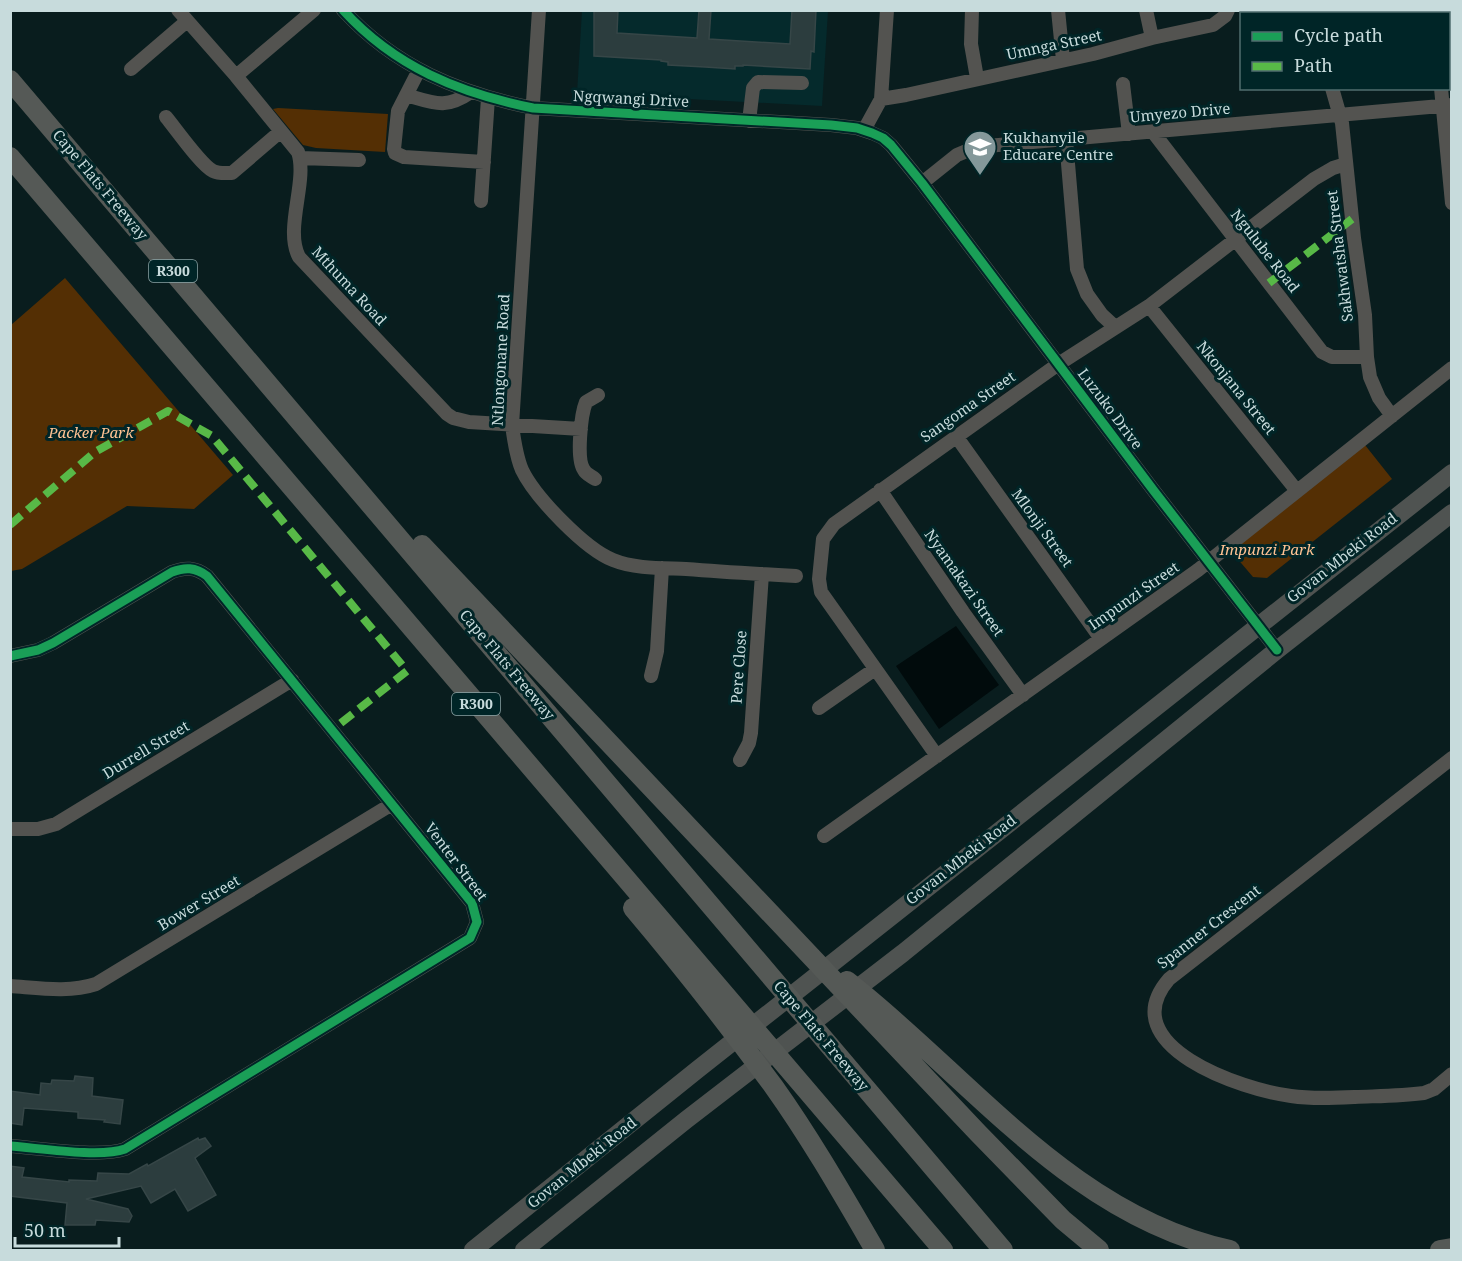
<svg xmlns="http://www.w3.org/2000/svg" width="1462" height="1261" font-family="'Noto Serif',serif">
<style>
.built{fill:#052a2c}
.green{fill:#542f04}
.water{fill:#010b0c}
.building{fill:#2c3d3e;stroke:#364647;stroke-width:1.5}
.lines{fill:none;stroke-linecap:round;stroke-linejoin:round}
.minor{stroke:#535350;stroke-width:14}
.major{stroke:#4f5351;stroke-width:18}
.highway{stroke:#555956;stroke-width:20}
.quiet{stroke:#58b947;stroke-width:8;stroke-dasharray:15 8;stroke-linecap:butt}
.cycleway-casing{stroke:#002527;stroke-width:13}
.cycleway{stroke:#1a9f57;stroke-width:9}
.labels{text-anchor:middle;stroke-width:6;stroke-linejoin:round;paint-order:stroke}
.shield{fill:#002527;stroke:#8ba4a6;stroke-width:1.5}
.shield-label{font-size:14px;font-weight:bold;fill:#c7dbdc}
.street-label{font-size:15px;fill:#c7dbdc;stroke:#002527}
.poi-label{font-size:15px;fill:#c7dbdc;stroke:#002527;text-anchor:start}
.park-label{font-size:15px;font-style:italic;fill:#fec293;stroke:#002527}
</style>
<rect width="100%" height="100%" fill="#091d1e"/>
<path class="built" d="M582,11H828L822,106L577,93Z"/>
<path class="green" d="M278,108L388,114L385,152L316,148L303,145L273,109Z
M65,278L233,475L194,509L127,506L22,569L11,571V325Z
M1365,445L1392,479L1267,578L1253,577L1236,557L1237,553L1235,548Z"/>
<path class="water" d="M956,626L999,685L939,729L896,666Z"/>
<path class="building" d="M594,10H618L617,33L697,38L699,10H711L709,39L790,44L792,10H816L814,52L811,51L810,69L743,65V66H735V69L705,67L668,65V62L661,61V60L594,56Z
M75,1076L93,1078L92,1096L123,1100L120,1124L104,1122L105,1120L78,1118V1112L24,1108L22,1125L10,1123V1091L40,1095L41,1083L51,1084L52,1080L74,1081Z
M198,1138L199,1140L205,1138L211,1146L195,1158L216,1195L188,1211L175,1189L151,1203L141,1186L86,1199L128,1209L132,1216L129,1222L96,1220L95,1225H65L67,1203L10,1196V1166L24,1168L22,1177L69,1182V1180L97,1181L98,1173L129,1174L147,1164L148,1166Z"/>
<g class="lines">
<path class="minor" d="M178,10L236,76L298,152C308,181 284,229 299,257L447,414L453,418L469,422L581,429
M343,10C395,67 459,93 533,108L831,125L857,128L872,133L883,138L891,145L922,183L1154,491L1277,650
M539,10L512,425C514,440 516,456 522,470C535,497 585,549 613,560C635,569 662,568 686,569C723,572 759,574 796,576
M972,10L971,44L977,78
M1058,10L1063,60
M1146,10L1152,38
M131,69L187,21
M419,70L398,111L394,149L395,153L404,157L484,162
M236,76L314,10
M1123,84L1129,134
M1332,88L1342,123L1354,238L1365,315L1367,357L1370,377L1379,398L1392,416
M1441,88L1452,203
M406,95C434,103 445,110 471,92
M881,99L906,95L1093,54L1152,38L1213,25L1225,16L1228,10
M166,117C176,129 201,165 213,171C219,174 226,173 232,173L281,131
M749,121L753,88L758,82L802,83
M864,130L881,99L887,10
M1153,132L1322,352L1332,357H1367
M1066,140L1077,269L1087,294L1102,315L1115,327
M300,158L359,160
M922,183L957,155L976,147L1452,105
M481,201L488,98
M1149,306L1297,491
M956,436L1101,639
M595,479C591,476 586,474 584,470C576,460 581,414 586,402L598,395
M880,490L963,612L1023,695
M10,656L38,650L53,643L172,572C185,567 195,567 207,576L472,903L477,922L470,938L125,1149C100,1158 39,1148 10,1146
M651,676L657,651L662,568
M819,708L875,669
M937,756L821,592L819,579L823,539L834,524L1057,365L1149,306L1314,179L1333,168L1346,164
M1452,758L1169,979C1111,1046 1243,1090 1291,1096C1312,1099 1333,1098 1355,1097C1378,1096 1401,1096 1424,1093L1434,1089L1452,1074
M740,760L749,743L751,733L762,574
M10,829H38L56,824L292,680
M824,836L1198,570L1452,368
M10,986C39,988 69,993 96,984L392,804"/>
<path class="major" d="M473,1250L697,1070L1452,473
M524,1250L686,1120L903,953L1277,650L1452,513"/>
<path class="highway" d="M10,80L1003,1250
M10,157L943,1250
M422,545L978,1133L1063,1220L1099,1250
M633,908C682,966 729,1026 774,1087C811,1139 843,1195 875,1250
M847,981C969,1076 1071,1216 1230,1250
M1440,1250L1452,1248"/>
<path class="quiet" d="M1269,283L1352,219
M10,525L95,452L168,411L212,436L407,671L332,730"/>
<defs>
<path id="cycleway" d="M343,10C395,67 459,93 533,108L831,125L857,128L872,133L883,138L891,145L922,183L1154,491L1277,650
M10,656L38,650L53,643L172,572C185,567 195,567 207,576L472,903L477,922L470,938L125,1149C100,1158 39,1148 10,1146"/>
</defs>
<use href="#cycleway" class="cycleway-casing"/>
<use href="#cycleway" class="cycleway"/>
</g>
<defs>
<symbol id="school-pin" viewBox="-11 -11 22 30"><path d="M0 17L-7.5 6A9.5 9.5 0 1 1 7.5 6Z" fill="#84989a" stroke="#002527"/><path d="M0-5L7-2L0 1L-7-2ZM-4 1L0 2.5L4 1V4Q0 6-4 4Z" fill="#fff"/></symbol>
</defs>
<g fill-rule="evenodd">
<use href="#school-pin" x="961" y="128" width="38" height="52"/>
</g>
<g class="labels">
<g class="shield">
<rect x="149" y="260" width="48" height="22" rx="4.5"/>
<rect x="452" y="693" width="48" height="22" rx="4.5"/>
</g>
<g class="shield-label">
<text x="173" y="276">R300</text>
<text x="476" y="709">R300</text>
</g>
<g class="street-label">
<text transform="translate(1054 45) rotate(-12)" y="5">Umnga Street</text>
<text transform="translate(631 99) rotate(3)" y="5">Ngqwangi Drive</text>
<text transform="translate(1180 113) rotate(-5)" y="5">Umyezo Drive</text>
<text transform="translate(100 185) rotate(50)" y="5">Cape Flats Freeway</text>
<text transform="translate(1265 251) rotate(52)" y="5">Ngulube Road</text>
<text transform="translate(1340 256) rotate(-97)" y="5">Sakhwatsha Street</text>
<text transform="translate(349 286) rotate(47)" y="5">Mthuma Road</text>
<text transform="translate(501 360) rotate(-87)" y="5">Ntlongonane Road</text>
<text transform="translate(1236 388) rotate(51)" y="5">Nkonjana Street</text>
<text transform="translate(968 407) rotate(-35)" y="5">Sangoma Street</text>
<text transform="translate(1110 409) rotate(53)" y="5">Luzuko Drive</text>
<text transform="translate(1042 528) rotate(54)" y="5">Mlonji Street</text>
<text transform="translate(1342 558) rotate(-38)" y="5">Govan Mbeki Road</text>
<text transform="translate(964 583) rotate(55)" y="5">Nyamakazi Street</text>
<text transform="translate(1134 596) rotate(-35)" y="5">Impunzi Street</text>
<text transform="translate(507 665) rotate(50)" y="5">Cape Flats Freeway</text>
<text transform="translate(739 667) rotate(-86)" y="5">Pere Close</text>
<text transform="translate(146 750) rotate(-31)" y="5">Durrell Street</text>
<text transform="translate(961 860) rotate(-38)" y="5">Govan Mbeki Road</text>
<text transform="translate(456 862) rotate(53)" y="5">Venter Street</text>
<text transform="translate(199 903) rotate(-31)" y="5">Bower Street</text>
<text transform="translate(1209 927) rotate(-38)" y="5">Spanner Crescent</text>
<text transform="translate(821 1036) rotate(50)" y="5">Cape Flats Freeway</text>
<text transform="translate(582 1163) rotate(-39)" y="5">Govan Mbeki Road</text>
</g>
<g class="poi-label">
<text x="1003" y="143">Kukhanyile<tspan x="1003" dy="17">Educare Centre</tspan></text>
</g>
<g class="park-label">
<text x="91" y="438">Packer Park</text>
<text x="1267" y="555">Impunzi Park</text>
</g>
</g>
<rect width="1462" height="1261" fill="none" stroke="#c7dbdc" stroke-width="24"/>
<rect x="1240" y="12" width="210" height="78" fill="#002527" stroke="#506e6f" stroke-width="1.5"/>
<rect x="1252" y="32" width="30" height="9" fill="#1a9f57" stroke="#506e6f" stroke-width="1.5"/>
<text x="1294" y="42" font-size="18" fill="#c7dbdc">Cycle path</text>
<rect x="1252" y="62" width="30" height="9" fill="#58b947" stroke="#506e6f" stroke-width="1.5"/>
<text x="1294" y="72" font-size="18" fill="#c7dbdc">Path</text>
<path d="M15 1237v9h104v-9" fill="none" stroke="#c7dbdc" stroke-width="3"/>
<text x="24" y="1237" font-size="18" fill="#c7dbdc" stroke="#002527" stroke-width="4.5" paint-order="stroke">50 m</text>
</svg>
